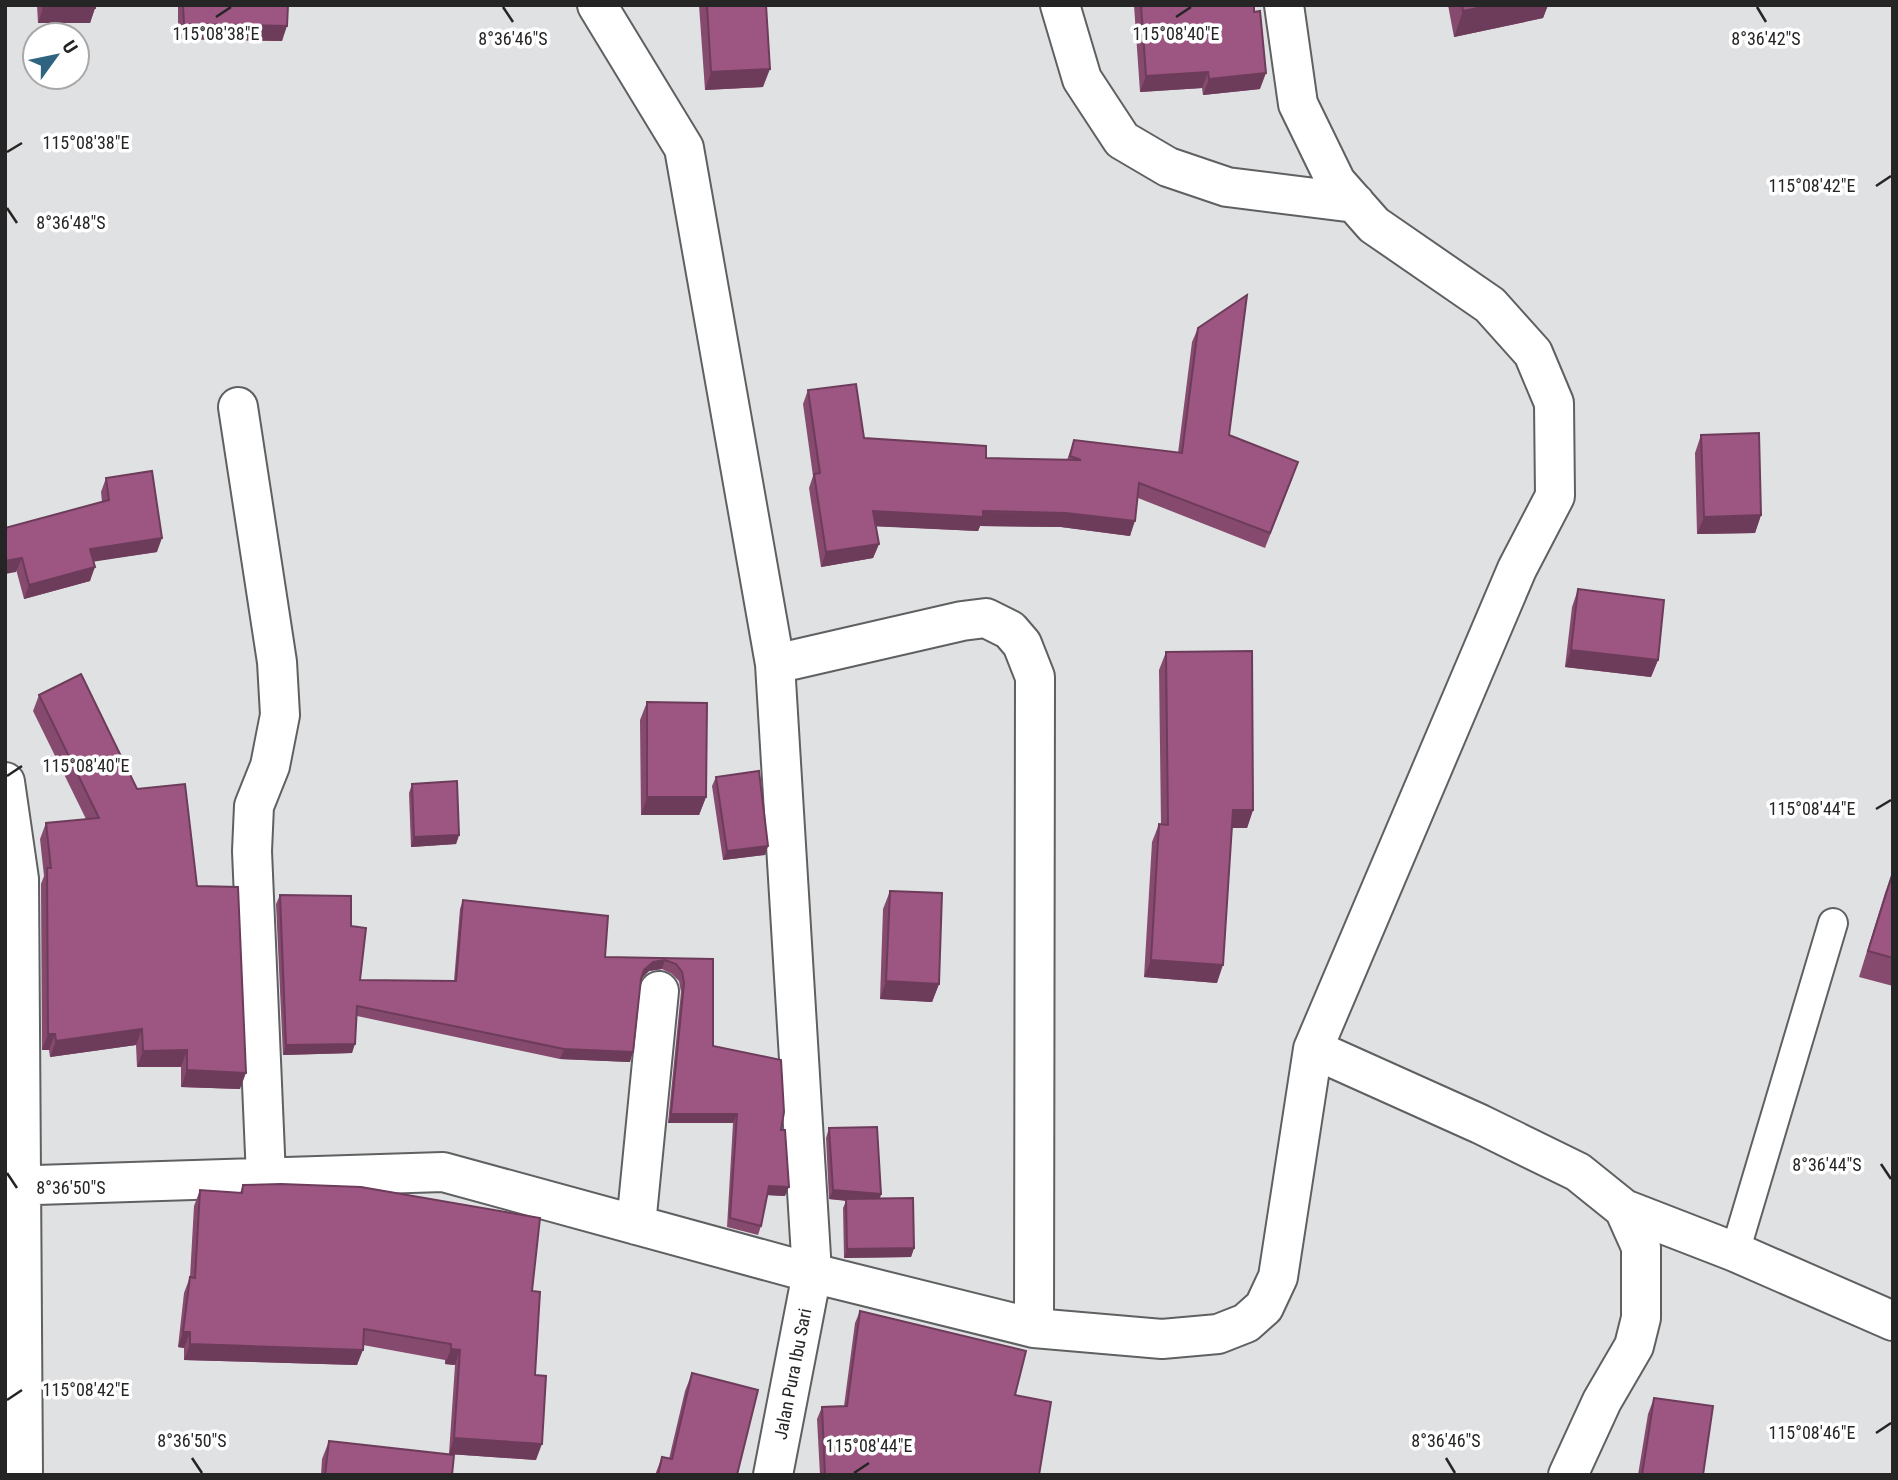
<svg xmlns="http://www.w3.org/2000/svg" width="1898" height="1480" font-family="'Roboto Condensed',sans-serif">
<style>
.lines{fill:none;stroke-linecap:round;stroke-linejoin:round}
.lane-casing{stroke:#5e6061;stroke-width:32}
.street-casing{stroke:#5e6061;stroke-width:42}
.lane{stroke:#fff;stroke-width:28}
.street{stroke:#fff;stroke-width:38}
.wall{fill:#864a6f}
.shaded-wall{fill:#6d3c5a}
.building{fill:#9c5681;stroke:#6d3c5a;stroke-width:2}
.ticks{fill:none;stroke:#252526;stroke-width:2.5}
.labels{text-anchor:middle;stroke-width:7;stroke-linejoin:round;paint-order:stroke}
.street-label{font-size:18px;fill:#252526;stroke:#fff}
.ticks-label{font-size:18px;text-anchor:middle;fill:#252526;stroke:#fff;stroke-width:7;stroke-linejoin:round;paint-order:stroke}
</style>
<rect width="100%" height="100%" fill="#e0e1e3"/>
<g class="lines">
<defs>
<path id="lane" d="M1735,1252L1833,923"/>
<path id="street" d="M597,5L684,148L775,664L812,1273L773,1475
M1060,5L1082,79L1122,140L1168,167L1227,187L1355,203
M238,407L277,662L280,715L270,766L254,806L252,851L266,1177
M775,664L962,621L986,618L1010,630L1022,644L1035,677L1034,1328
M5,782L19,879L23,1475
M1313,1049L1480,1124L1578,1172L1624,1209L1735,1252L1893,1321
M5,1186L443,1172L812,1273L1034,1328L1162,1339L1218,1334L1246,1323L1264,1307L1278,1277L1313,1049L1517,569L1555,496L1554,403L1533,353L1490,305L1374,225L1336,182L1298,104L1284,5
M636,1225L659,991
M1568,1475L1602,1401L1634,1346L1641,1318V1247L1624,1209"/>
</defs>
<use href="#lane" class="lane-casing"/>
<use href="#street" class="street-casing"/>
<use href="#lane" class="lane"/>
<use href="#street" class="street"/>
</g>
<path class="wall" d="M37,5H95V8L90,23H38Z
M178,5H288L282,41L178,39Z
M699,5H766L763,87L705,90Z
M1134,5H1254L1260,89L1203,95L1202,88L1140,92Z
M1448,5H1548L1543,18L1454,37Z
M1198,328L1229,435L1293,477L1265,548L1138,498L1130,536L1061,527L980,526L978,531L876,526L879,544L873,558L821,567L809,488L813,476L803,404L808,390L864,438L986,458L1067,460L1074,440L1178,453L1192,342Z
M1701,435L1761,515L1755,533L1697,534L1695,453Z
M106,478L157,552L93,561L90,581L24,599L5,528L102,502L101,492Z
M1578,589L1658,660L1651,677L1565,667L1572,607Z
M1166,652L1253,810L1247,828H1232L1217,983L1144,977L1152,842L1159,824H1161L1159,670Z
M39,695L137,789L197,886L240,1089L181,1087V1067H137L136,1045L50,1057L49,1050H42L41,884L44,876L40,839L46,823L86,819L33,711Z
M647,702L706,797L699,815H641L640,720Z
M716,777L768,846L765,855L723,860L712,786Z
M412,784L459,835L456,844L411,847L409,793Z
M1893,871V986L1859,977L1885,893Z
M890,891L939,984L932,1002L880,999L883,909Z
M280,895L351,926L360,980L454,981L460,909L463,900L605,957L713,959V1046L781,1130L785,1196L767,1195L761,1226L758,1235L727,1227L733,1123H668L681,992L679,981L672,974L662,969L649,971L641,979L630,1062L560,1059L357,1016L352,1053L283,1055L276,904Z
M829,1128L881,1194L880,1199L914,1248L911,1257L844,1258L843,1208L846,1201L829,1199L826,1138Z
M243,1185L532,1291L536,1460L449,1454L455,1365L445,1364V1360L363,1345L357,1365L184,1360V1348L178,1347L184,1293L190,1277L194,1206L200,1190L240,1193Z
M860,1311L1015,1395L1039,1475H820L817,1419L822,1407L844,1406L855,1323Z
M692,1373L737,1475H655L662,1457L669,1459L685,1391Z
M1654,1398L1703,1475H1638L1648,1414Z
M329,1441L452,1475H321L322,1459Z"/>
<path class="shaded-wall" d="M1492,5H1548L1543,18L1454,37L1463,11Z
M43,8H95L90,23H38Z
M184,24L287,26L282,41L178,39Z
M770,69L763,87L705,90L711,72Z
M1208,72L1202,88L1140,92L1146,76Z
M1266,73L1260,89L1203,95L1209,79Z
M873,511L1066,513L1135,521L1130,536L1061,527L980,526L978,531L868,526Z
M1761,515L1755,533L1697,534L1704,517Z
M162,538L157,552L85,563L90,549Z
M879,544L873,558L821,567L826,552Z
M22,558L16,572L5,574V561Z
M95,567L90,581L24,599L29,585Z
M1571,650L1658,660L1651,677L1565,667Z
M647,797H706L699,815H641Z
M1233,810H1253L1247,828H1227Z
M459,835L456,844L411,847L414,837Z
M768,846L765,855L723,860L727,851Z
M665,960L662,969L649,971L641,979L644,970L653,962Z
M1151,960L1223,965L1217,983L1144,977Z
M886,981L939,984L932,1002L880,999Z
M142,1029L136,1045L50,1057L56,1041Z
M48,1034H55L49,1050H42Z
M355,1044L352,1053L283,1055L286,1045Z
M564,1049L633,1052L630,1062L560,1059Z
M187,1050L181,1067H137L143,1051Z
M187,1070L246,1073L240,1089L181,1087Z
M671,1114H737L733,1123H668Z
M769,1186L789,1187L785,1196L766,1195Z
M833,1190L881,1194L878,1203L829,1199Z
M914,1248L911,1257L844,1258L847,1249Z
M183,1332H190L184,1348L178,1347Z
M190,1344L363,1350L357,1365L184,1360Z
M451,1349L460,1350L455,1365L445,1364Z
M454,1438L542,1444L536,1460L449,1454Z"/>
<path class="building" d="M43,5H95V8H43Z
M183,5H288L287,26L184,24Z
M707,5H766L770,69L711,72Z
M1141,5H1254V12L1260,11L1266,73L1209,79L1208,72L1146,76Z
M1462,5H1492L1463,11Z
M1247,295L1229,435L1298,462L1270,533L1139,483L1135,521L1066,513L983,511V517L873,511L879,544L826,552L814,474L820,473L808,390L856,384L864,438L986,446V458L1081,460L1070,456L1074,440L1182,453L1198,328Z
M1759,433L1761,515L1704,517L1701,435Z
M152,471L162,538L90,549L95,567L29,585L22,558L5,561V528L109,500L106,478Z
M1578,589L1664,600L1658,660L1571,650Z
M1252,651L1253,810H1233L1223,965L1151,960L1159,824L1168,825L1166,652Z
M81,674L137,789L185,784L197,886L238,887L246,1073L187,1070V1050L143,1051L142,1029L56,1041L55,1034H48L47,868H51L46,823L99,818L39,695Z
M647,702L707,703L706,797H647Z
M759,771L768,846L727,851L716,777Z
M457,781L459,835L414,837L412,784Z
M1893,872V958L1868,951Z
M890,891L942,893L939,984L886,981Z
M280,895L351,896V926L366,928L360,980L456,981L463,900L608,916L605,957L713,959V1046L781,1060L784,1112L781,1130H785L789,1187L769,1186L761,1226L730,1218L737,1114H671L684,983L682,972L676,964L665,960L653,962L644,970L641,979L633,1052L564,1049L357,1006L355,1044L286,1045Z
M877,1127L881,1194L833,1190L829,1128Z
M281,1184L361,1187L540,1218L532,1291L540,1292L535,1375L546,1376L542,1444L454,1438L460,1350L451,1349V1344L364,1329L363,1350L190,1344V1332H183L190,1277L195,1278L200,1190L242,1193L243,1185Z
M913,1198L914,1248L847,1249L846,1199Z
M860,1311L1026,1351L1015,1395L1051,1402L1039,1475H825L822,1407L847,1406Z
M692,1373L758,1390L737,1475H658L662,1457L672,1459Z
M1654,1398L1713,1406L1703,1475H1642Z
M329,1441L454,1455L452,1475H325Z"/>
<path class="ticks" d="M503,7L513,22M1757,7L1766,22M216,17L231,7M1176,17L1191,7M7,152L22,143M1876,186L1891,176M7,208L17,223M7,776L22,766M1876,809L1891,800M1881,1164L1891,1179M7,1173L17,1188M7,1400L22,1390M1876,1433L1891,1423M192,1458L202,1473M1446,1458L1455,1473M854,1473L869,1463"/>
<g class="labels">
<g class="street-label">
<text transform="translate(793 1374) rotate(-79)" y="6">Jalan Pura Ibu Sari</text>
</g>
</g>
<g class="ticks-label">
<text x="216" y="40">115°08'38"E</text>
<text x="1176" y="40">115°08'40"E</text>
<text x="513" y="45">8°36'46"S</text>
<text x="1766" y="45">8°36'42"S</text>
<text x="86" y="149">115°08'38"E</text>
<text x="1812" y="192">115°08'42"E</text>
<text x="71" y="229">8°36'48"S</text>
<text x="86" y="772">115°08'40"E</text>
<text x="1812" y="815">115°08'44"E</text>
<text x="1827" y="1171">8°36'44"S</text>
<text x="71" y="1194">8°36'50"S</text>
<text x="86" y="1396">115°08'42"E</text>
<text x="1812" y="1439">115°08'46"E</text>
<text x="192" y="1447">8°36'50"S</text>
<text x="1446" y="1447">8°36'46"S</text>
<text x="869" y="1452">115°08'44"E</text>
</g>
<rect width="1898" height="1480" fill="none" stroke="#252526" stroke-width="14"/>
<g transform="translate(56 56) rotate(57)"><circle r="33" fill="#ffffff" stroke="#a8a8a8" stroke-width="2"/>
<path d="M0-5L12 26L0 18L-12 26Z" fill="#2e647f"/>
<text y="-10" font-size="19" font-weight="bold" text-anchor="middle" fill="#252526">U</text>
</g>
</svg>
